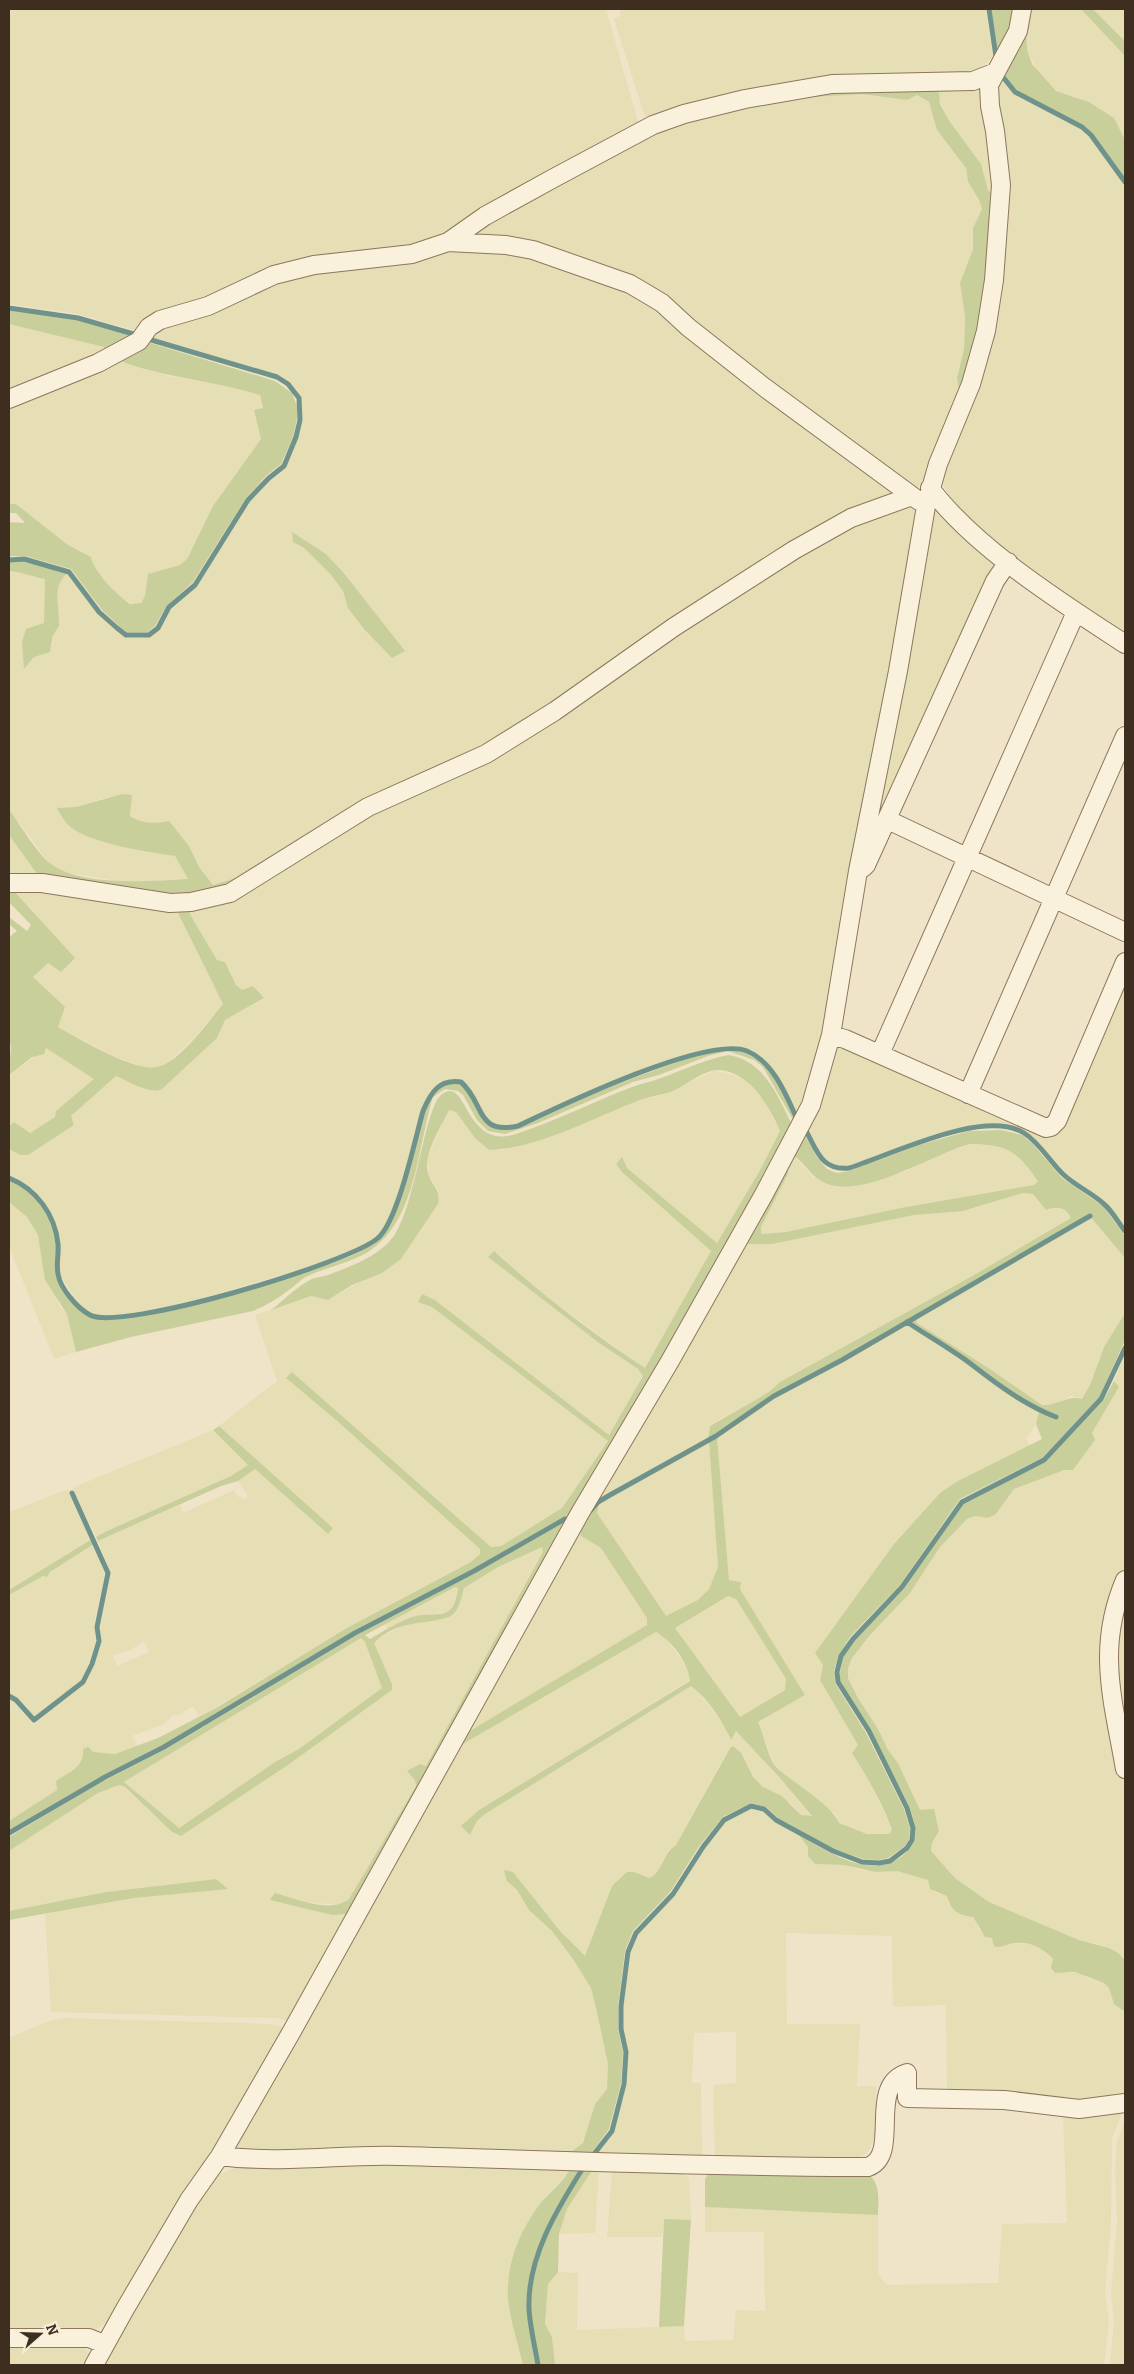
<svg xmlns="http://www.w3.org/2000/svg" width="1134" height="2374" font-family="Bitter,serif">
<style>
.farmland{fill:#e6deb5;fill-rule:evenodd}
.green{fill:#c9cf9b;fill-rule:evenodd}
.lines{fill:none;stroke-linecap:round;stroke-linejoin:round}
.stream{stroke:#6f938a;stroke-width:5}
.minor-casing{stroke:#8d765c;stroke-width:20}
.minor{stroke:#faf1dc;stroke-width:18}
</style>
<rect width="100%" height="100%" fill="#f0e4c8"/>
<path class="farmland" d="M9,9H606L638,122L635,129L444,239L411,250L314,261L140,332L78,314L9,304Z
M619,9H986L993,57L970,76L879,77L651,122L644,114L614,19L621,15Z
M1026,9H1081L1125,56V140L1114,118L1089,102L1056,91L1037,71L1027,49Z
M1093,9H1125V41L1121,36Z
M1002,78L1014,93L1081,129L1089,136L1125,184V639L1009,557L950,500L944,485L943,472L987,352L997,89Z
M933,86H981L994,196L988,190L981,164L950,122Z
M862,94L907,100L917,95L929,102L937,130L966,168L968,183L979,200L982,209L973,228V249L960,283L965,317L964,349L957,378L960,396L926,478L917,488H912L714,340L659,292L467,239L488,219L655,130L695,116L797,98Z
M471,248L527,256L640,295L891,486L895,495L538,717L255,872L213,885L199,867L189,846L158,824L140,822L130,816L132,795L108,797L76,807L57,808L74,829L87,835L149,852L175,856L188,879L138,882L117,881L63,872L49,863L9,809V571H23L33,577L46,578L44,624L24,669L34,657L53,645V635L59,626L57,586L60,579L68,573L98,613L125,636L150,637L159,629L171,608L197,586L250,501L285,467L298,438L302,420L300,397L296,389L277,376L147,336L152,330L276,279L445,249ZM292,532L326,554L343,572L404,651L392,657L348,608L343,591L332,576L304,548L293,542Z
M9,324L104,347V355L9,395Z
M115,359L137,367L169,376L239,387L260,395L263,408L254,410L261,439L213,506L187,559L180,565L148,574L145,596L141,602L135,604L123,600L115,592L93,567L91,557L68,545L16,504H9V403Z
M908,506L914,510L917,517L826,1038L798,1116L771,1068L756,1054L736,1047H717L694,1052L601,1088L518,1124L506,1126H496L489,1121L462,1081L452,1079L440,1082L432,1089L422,1110L395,1203L387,1223L377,1236L366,1244L322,1263L180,1305L108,1317L90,1313L81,1306L60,1276V1246L52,1214L32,1189L9,1176V1149L20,1155L74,1124L71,1116L116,1076L139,1086L162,1089L217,1038L225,1020L264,999L253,986L242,990L236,985L225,962L217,960L191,916L188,906L279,869L670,638L845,526Z
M936,510L997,562L869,854L929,526Z
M9,835L40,878H9Z
M38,888L175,907L223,1004L192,1040L167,1063L157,1067L146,1068L116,1057L58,1027L65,1007L33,977L48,963L61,972L12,889Z
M1125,979V1227L1107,1203L1066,1173L1036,1139L1025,1131L1015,1127L1003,1124L968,1126L918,1140L858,1163L837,1167L830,1165L822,1154L807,1128L835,1047L839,1046L1048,1135Z
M46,1048L95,1079L56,1111L55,1117L29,1133L14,1122L9,1126V1075Z
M714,1071L732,1074L746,1081L764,1101L780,1131L759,1172L717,1243L627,1168L622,1158L616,1163L622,1172L711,1251L645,1369L542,1293L494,1251L488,1257L599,1343L638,1369L643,1376L609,1435L435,1300L422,1294L418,1302L432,1307L608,1441L562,1508L501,1546L491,1547L292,1372L287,1379L336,1420L480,1549V1554L471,1562L345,1629L209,1711L199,1716L193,1706L179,1715H173L164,1724L132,1736L138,1747L115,1754L93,1752L84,1757L81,1765L56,1781L57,1790L9,1821V1698L34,1724L85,1683L94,1665L101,1641L99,1627L110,1573L98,1541L180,1505L183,1513L234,1490L238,1497L247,1499V1495L238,1481L255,1469L327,1533L333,1528L219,1426L277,1381L255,1315L311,1296L328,1300L401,1259L438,1204V1189L429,1176L428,1157L448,1110L456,1112L475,1138L489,1150H502L532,1142L643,1099L658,1096ZM144,1641L149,1652L117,1666L113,1655L129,1651Z
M970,1144L997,1146L1012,1152L1021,1157L1038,1181L1034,1185L786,1232L761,1234V1227L788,1174L789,1163L794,1156L813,1177L837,1187L904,1172L936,1156Z
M1023,1193L1033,1194L1046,1210L1056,1207L1062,1208L1072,1218L974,1275L780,1382L769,1392L710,1425L708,1439L609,1494L589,1510L745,1244H772L914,1215L975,1208Z
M9,1202L27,1217L38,1235L59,1305L67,1314L76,1352L54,1359L9,1246Z
M1091,1217L1125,1258V1313L1104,1347L1090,1385L1082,1399L1071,1396L1057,1403L1042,1405L990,1369L917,1323L916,1319Z
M908,1323L970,1364L992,1383L1026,1402L1039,1412L1036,1424L1026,1439L1030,1445L956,1482L940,1493L894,1544L873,1574L823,1665L820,1680L859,1746L871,1783L892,1830L889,1835L880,1836L867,1834L839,1823L836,1814L806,1793L774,1765L758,1722L805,1695L740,1589L741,1582L729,1580L717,1437L775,1398Z
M1125,1354V1571L1111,1601L1122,1774L1125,1786V1960L1118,1953L1101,1945L1079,1940L989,1902L955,1878L931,1851L932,1843L939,1831L920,1810L898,1763L888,1750L878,1729L858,1698L848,1678L847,1668L852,1658L870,1635L910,1593L940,1547L957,1528L967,1519L975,1516L987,1518L994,1515L1014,1489L1029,1483L1092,1433L1119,1387L1114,1381Z
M213,1430L249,1465L231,1476L96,1537L72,1488Z
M709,1441L718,1567L709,1589L698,1600L666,1617L597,1513L599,1503Z
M68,1489L92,1539L9,1590V1512Z
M580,1527L582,1536L601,1548L648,1618L647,1625L463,1735Z
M94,1544L105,1573L94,1626L96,1641L89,1663L81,1680L35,1717L18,1699L9,1693V1595L43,1576L47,1577L50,1572Z
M538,1547L543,1548V1552L446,1732L426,1766L407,1771L415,1780L416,1786L349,1899L340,1905L270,1899L332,1915L351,1914L288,2021L277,2018L51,2012L45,1914L134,1898L227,1888L216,1879L171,1884L106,1892L9,1911V1851L98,1793L119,1785L124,1787L172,1832L181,1836L288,1765L392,1690V1684L374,1643L380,1638L407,1623L439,1620L460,1603L464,1588L498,1567Z
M455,1587L458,1588L457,1600L453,1608L447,1612L412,1617L387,1629L385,1624Z
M1125,1588V1754L1114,1634Z
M728,1596L736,1599L786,1679V1689L740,1717L675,1628Z
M656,1632L667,1639L689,1671L690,1680L479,1810L462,1826L470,1835L477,1821L485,1814L691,1686L698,1692L724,1725L730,1739L736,1731L780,1778L812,1817L801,1815L792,1804L763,1787L753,1777L733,1746L729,1748L676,1845L668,1850L657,1873L649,1878L634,1872L612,1886L585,1957L560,1931L513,1872L507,1881L517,1890L529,1910L552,1931L573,1959L591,1988L596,2008L608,2064L607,2089L595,2104L583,2143L571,2152L238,2150L235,2147L456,1748Z
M361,1638L366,1642L382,1688L299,1749L275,1762L178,1828L124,1782Z
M751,1808L763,1811L775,1822L799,1835L808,1847L809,1856L815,1864L844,1865L865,1871H897L929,1880L934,1892L947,1896L948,1903L967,1917H973L980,1931L992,1938L1009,1944L1029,1943L1040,1947L1066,1973H1081L1089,1979L1104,1983L1109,1988L1114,2004L1125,2012V2100L1097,2106L947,2096L946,2005L893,2007L892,1936L786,1933L787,2024H860L857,2086H876V2130L869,2151L863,2156L847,2159H715L713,2085L736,2083V2032L694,2033L692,2083H701L702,2157L596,2155L614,2132L626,2084L628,2052L623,2029V2006L631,1953L638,1934L675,1895L705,1848L726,1821Z
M64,2018L270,2024L280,2026L284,2030L267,2065L109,2321L90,2333H9V2038L49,2021Z
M1124,2108L1112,2139L1111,2221L1105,2294L1109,2321L1104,2365H555L552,2338L545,2324L548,2284L558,2272L578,2273L577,2330L684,2326L685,2341L733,2340L736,2310L765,2311L764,2232H705V2207L878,2215V2273L886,2285L998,2283L1002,2224L1067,2223L1063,2114Z
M1125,2120V2365H1110L1114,2321L1111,2294L1117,2221L1115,2167L1117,2142Z
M328,2161L572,2164L569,2173L548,2194L529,2220L518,2243L513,2260L508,2298L523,2365H99L199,2194L216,2176L239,2166Z
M593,2169H599L595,2233L559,2234L567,2209Z
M617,2170L683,2174L689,2178L691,2220L664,2219L662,2237H607L612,2172Z
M9,2343L85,2346L90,2357L89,2365H9Z"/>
<path class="green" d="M991,9H1011L1017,20L998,57Z
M1081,9H1093L1125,41V56Z
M1026,30L1027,49L1032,64L1056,91L1089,102L1114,118L1125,140V180L1091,134L1083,126C1065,118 1004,94 1004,72Z
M933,86L939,93L940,104L950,122L981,164L988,190L994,196C997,260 978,334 960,396L957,378L964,349L965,317L960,283L973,249V228L982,209L979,200L968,182L966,168L937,130L929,102L917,95L907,100L862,94L797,98L799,93Z
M9,309L77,319L138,337L104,355V347L9,324Z
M147,342L275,381L292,393L297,406V419L293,437L281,464L267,475L246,498L193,582L167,605L155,626L148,632H127L119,626L102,610L71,569L25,556H9V522L25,523L16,513H9V504H16L68,545L91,557C92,570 119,597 130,604L141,603L145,596L148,574L180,565L187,559L213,506L261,439L254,410L263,408L260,395C212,380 162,378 115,359Z
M292,532L326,554L343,572L405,651L392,658L364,629L348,608L343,591L332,576L304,548L293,542Z
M9,561H24L68,573C51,585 60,607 59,626L53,635L50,652L34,657L24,669L22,642L26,629L44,623L45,579C31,577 24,572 9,571Z
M122,794L132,795L130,816C143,824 155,824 169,821L189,846L199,867L213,885L255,872L236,884L190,897L40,878L9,835V809C19,823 38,855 51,864C82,887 151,881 188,879L175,856C148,852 95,844 73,829C66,824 61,816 57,808L76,807Z
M9,889H12L75,958L61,972L48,963L33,977L65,1007L58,1027C78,1038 134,1072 157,1067C179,1063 208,1022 223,1004L175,907L188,906L191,916L217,960L225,962L236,985L242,990L253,986L264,998L225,1020L217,1038L162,1089C150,1095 128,1081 116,1076L71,1116L74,1125L28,1155H20L9,1149V1126L14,1122L30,1133L55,1117L56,1111L94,1079L46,1048L44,1054L32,1057L9,1075L11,1046L9,1039V937L17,931L9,924V917L27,931L31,925L9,902Z
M735,1049C770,1059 783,1091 797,1121L793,1120L763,1067L754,1060L728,1051L708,1056L659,1075L633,1082L538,1123L505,1134L488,1131L477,1120L463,1095L458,1091L445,1089L433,1097C417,1148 417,1221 368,1252C350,1263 327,1267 308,1276C302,1278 297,1284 293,1287C280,1297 268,1305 253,1311L131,1337L76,1352L67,1314L45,1280L38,1235L27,1217L9,1202V1179C35,1191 54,1215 56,1244C57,1255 54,1265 56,1275C61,1297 86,1320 108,1320C170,1313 229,1295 288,1276C316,1268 364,1257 384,1234C400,1214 413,1150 421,1123C424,1112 427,1097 436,1089C443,1083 452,1082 461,1084C485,1102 474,1138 519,1127C561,1106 606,1088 650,1072C679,1061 705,1050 735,1049Z
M729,1055C767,1062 779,1100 795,1131L571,1519L564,1517L473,1569L354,1631L163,1745L104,1775L9,1830V1821L57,1790L56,1781C69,1772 85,1767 83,1749L88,1747L93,1752L115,1754L158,1738L216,1708L345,1629L471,1562L480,1554V1549L336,1420L286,1378L292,1372L491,1547L501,1546L562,1508L608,1441L432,1307L418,1302L422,1294L435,1300L609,1435L643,1376L638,1369L599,1343L488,1257L494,1251C541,1294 592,1333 645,1368L711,1251L622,1172L616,1164L622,1157L627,1168L717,1243L759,1172L780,1131C769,1106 749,1071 718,1070C704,1070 686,1085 673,1091C662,1095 651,1096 640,1100C595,1117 537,1149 489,1150L475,1138L456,1112L449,1110C441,1127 421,1157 429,1176C434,1189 440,1187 438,1204L401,1259L382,1273L352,1285L328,1300L311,1296L271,1310C283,1301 296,1287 310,1280C315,1277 322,1277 328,1275C350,1267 379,1256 393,1237C415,1209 425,1107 441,1095C468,1073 463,1151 516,1134C556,1121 593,1102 632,1087C642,1083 652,1082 661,1078C684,1070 705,1059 729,1055Z
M802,1130L817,1157L827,1169L837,1173L849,1171L919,1145L969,1131L1002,1130L1022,1135L1032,1143L1062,1178L1103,1206L1125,1236V1258L1089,1215L841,1359L773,1395L708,1439L710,1426L769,1392L780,1382L974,1275L1071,1218C1065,1207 1058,1206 1046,1210L1033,1194L1023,1193L963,1211L914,1215L772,1244H745ZM970,1144C1008,1145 1016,1150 1038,1181L1034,1185L906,1207L786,1232L761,1234V1227L788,1174L789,1163L794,1156C806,1164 811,1177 825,1183C863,1200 932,1154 970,1144Z
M1125,1313V1340L1099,1398L1042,1458L960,1499L900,1585L850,1637L839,1655L834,1671L835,1683L866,1733L904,1809L910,1828L909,1839L905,1846L888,1858L878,1860L863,1859L834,1849L778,1818L766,1807L751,1803L723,1817L700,1845L670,1892L633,1931L625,1951L618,2006V2029L623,2052L621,2083L609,2129L592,2152H571L583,2143L595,2104L607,2089L608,2064L596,2008L591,1988L573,1959L552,1931L529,1910L517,1890L507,1881L504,1870L513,1872L560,1931L585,1956L612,1886L627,1872H634L649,1878C663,1873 662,1853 676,1845L730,1748L733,1746L741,1753L753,1777L763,1787L782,1796L801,1815L812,1816L780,1778L736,1731L731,1740C722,1720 708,1699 691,1686L485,1814L477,1821L470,1835L461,1826L479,1810L690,1681C688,1662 672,1641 656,1632L456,1748L463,1735L647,1625V1618L601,1548L581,1536L580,1527L599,1503L597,1513L666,1616L698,1600L709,1589L718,1567L709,1441L717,1437L729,1580L741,1582L740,1589L805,1695L758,1722C763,1733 769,1759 775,1766C791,1782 833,1805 839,1823L867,1834H889L892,1830C882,1802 868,1778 852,1753L858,1745L820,1680L823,1665L815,1653L894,1544L940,1493L956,1482L1042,1439L1036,1424L1039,1412L1057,1416C1025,1403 999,1384 972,1363C952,1348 930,1336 910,1322L916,1319L917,1323L990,1369L1042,1405C1059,1406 1066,1395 1082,1399L1090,1385L1104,1347ZM728,1596L736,1599L786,1679L785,1690L740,1717L675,1628Z
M1114,1381L1119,1387L1092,1433L1095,1440L1073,1470H1064L1014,1489L995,1515L987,1518L975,1516L967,1519L940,1547L910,1593L870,1635L852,1658L848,1668V1678L858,1698L878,1729L888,1750L898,1763L920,1810L934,1809L939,1831L932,1843L931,1851L955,1878L989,1902L1079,1940L1109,1948L1118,1953L1125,1960V2012L1114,2004L1109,1988L1104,1983L1075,1972L1055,1973L1051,1968L1053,1959C1040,1946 1028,1940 1009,1944C1003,1946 1000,1948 994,1946L992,1938L985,1937L973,1917C959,1916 950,1910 947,1896L930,1889L928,1880L897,1871L876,1872L844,1865L815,1864L808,1856V1847L799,1835C827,1851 866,1878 898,1859C909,1852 917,1841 915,1827C913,1810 902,1793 895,1778C877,1745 860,1713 840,1681V1672L843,1657L855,1640L904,1589L964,1503L1045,1462L1103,1401Z
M219,1426L333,1528L328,1534L255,1469L238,1481L221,1486L98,1541L96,1537L107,1531L231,1476L248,1465L213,1430Z
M565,1522L351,1914L332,1915L270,1900L275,1893C297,1899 330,1914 349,1899L416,1786L415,1780L407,1771L420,1764L426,1766L543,1552L542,1547L498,1567L464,1588C461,1599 459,1612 449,1617C420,1626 399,1619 374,1643L392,1684V1690L288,1765L181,1836L172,1832L125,1787L119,1785L98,1793L9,1851V1837L92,1787L168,1748L357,1635L477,1572ZM455,1587L458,1588C454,1624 437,1610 412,1617C398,1622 383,1631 370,1639L365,1635ZM361,1638L365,1642L382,1688L299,1749L275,1762L179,1828L124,1782Z
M92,1539L94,1544L50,1572L47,1577L43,1576L9,1595V1590Z
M216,1879L228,1889L134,1898L9,1920V1911L106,1892Z
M572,2164H583C556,2207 526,2256 527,2308C528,2327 533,2347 536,2365H523C518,2343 510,2320 508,2298C506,2266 519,2233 537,2208C547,2193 567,2181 572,2164Z
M585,2168L593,2169L567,2209L559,2234L558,2272L548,2284L545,2324L552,2337L555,2365H540C537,2347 531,2327 531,2308C530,2257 559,2210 585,2168Z
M709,2173L869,2175C881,2184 878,2201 878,2215L705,2207V2179Z
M664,2219L691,2220L684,2326L659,2327Z"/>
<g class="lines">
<path class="stream" d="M989,9L996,57
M1003,77L1015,92L1082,127L1091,135L1125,182
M9,308L78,318L137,335
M9,560L24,559L69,572L99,612L117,628L126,635H149L158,628L169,607L195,585L248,500L269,478L284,466L296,437L300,420L299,398L288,384L277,377L148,339
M805,1129C817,1150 821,1171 849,1168C891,1155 984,1108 1024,1133C1040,1143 1050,1162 1064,1175C1076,1186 1092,1193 1104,1204C1112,1211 1118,1222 1125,1231
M9,1178C36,1189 55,1214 58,1244C59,1254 56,1263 58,1274C60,1288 77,1308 90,1315C121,1332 350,1263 378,1238C398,1221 415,1139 423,1111C431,1092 439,1079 461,1082C485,1103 475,1135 518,1126C560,1106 707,1035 747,1051C773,1062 786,1094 796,1117
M907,1322C928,1336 951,1349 971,1364C998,1385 1025,1405 1056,1417
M590,1511L598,1502L610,1495L716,1436L774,1396L842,1360L1090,1216
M9,1696L16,1700L34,1720L83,1682L92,1664L99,1641L97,1627L108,1573L72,1493
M9,1833L105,1777L164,1747L355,1633L474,1571L565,1519
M594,2154L612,2131L624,2084L626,2052L621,2029V2006L628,1952L636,1933L673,1894L703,1847L724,1820L751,1806L764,1809L776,1820L833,1851L862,1862L879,1863L890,1861L907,1848L912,1840L913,1828L907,1808L869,1731L838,1682L837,1672L841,1656L853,1639L902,1587L962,1502L1044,1460L1101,1399L1125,1348
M538,2365C535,2347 530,2327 529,2309C527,2258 557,2209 583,2168"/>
<defs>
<path id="minor" d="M448,242L506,245L533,250L630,284L647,294L662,303L688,327L764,387L919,501
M9,399L98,363L139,341L149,327L160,320L208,306L274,275L314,265L412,254L448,242L485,216L552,179L653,125L684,114L745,99L832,84L973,81L996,72
M930,488C975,548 1062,603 1125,644
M888,820L1125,932
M863,868L866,865L995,581L1008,562
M9,883H42L170,903L191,902L230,893L368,807L486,754L555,711L674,627L794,550L851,518L912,496
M831,1035L845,1039L1046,1128L1051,1127L1057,1121L1125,962
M880,1054L1076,612
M968,1094L1125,736
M1125,1580C1096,1648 1113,1700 1125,1769
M220,2156C280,2164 340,2154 400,2156C556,2160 712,2167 868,2167C902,2155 866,2086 907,2073V2098L1004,2100L1079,2109L1125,2103
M9,2338H89L104,2344
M94,2365L125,2309L189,2200L220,2156L292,2031L580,1513L670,1361L763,1196L811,1105L831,1035L858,871L898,671L926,506L938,464L971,384L986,331L994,280L1001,185L995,131L990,106L989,85L1018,31L1022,9"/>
</defs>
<use href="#minor" class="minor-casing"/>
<use href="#minor" class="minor"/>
</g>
<rect width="1134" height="2374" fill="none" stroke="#3d2e20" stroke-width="20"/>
<g transform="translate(40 2334) rotate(70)" stroke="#f7eed8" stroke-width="4" paint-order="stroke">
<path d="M0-4L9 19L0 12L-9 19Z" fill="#3d2e20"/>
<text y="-8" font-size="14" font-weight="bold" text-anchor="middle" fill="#3d2e20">N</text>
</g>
</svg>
